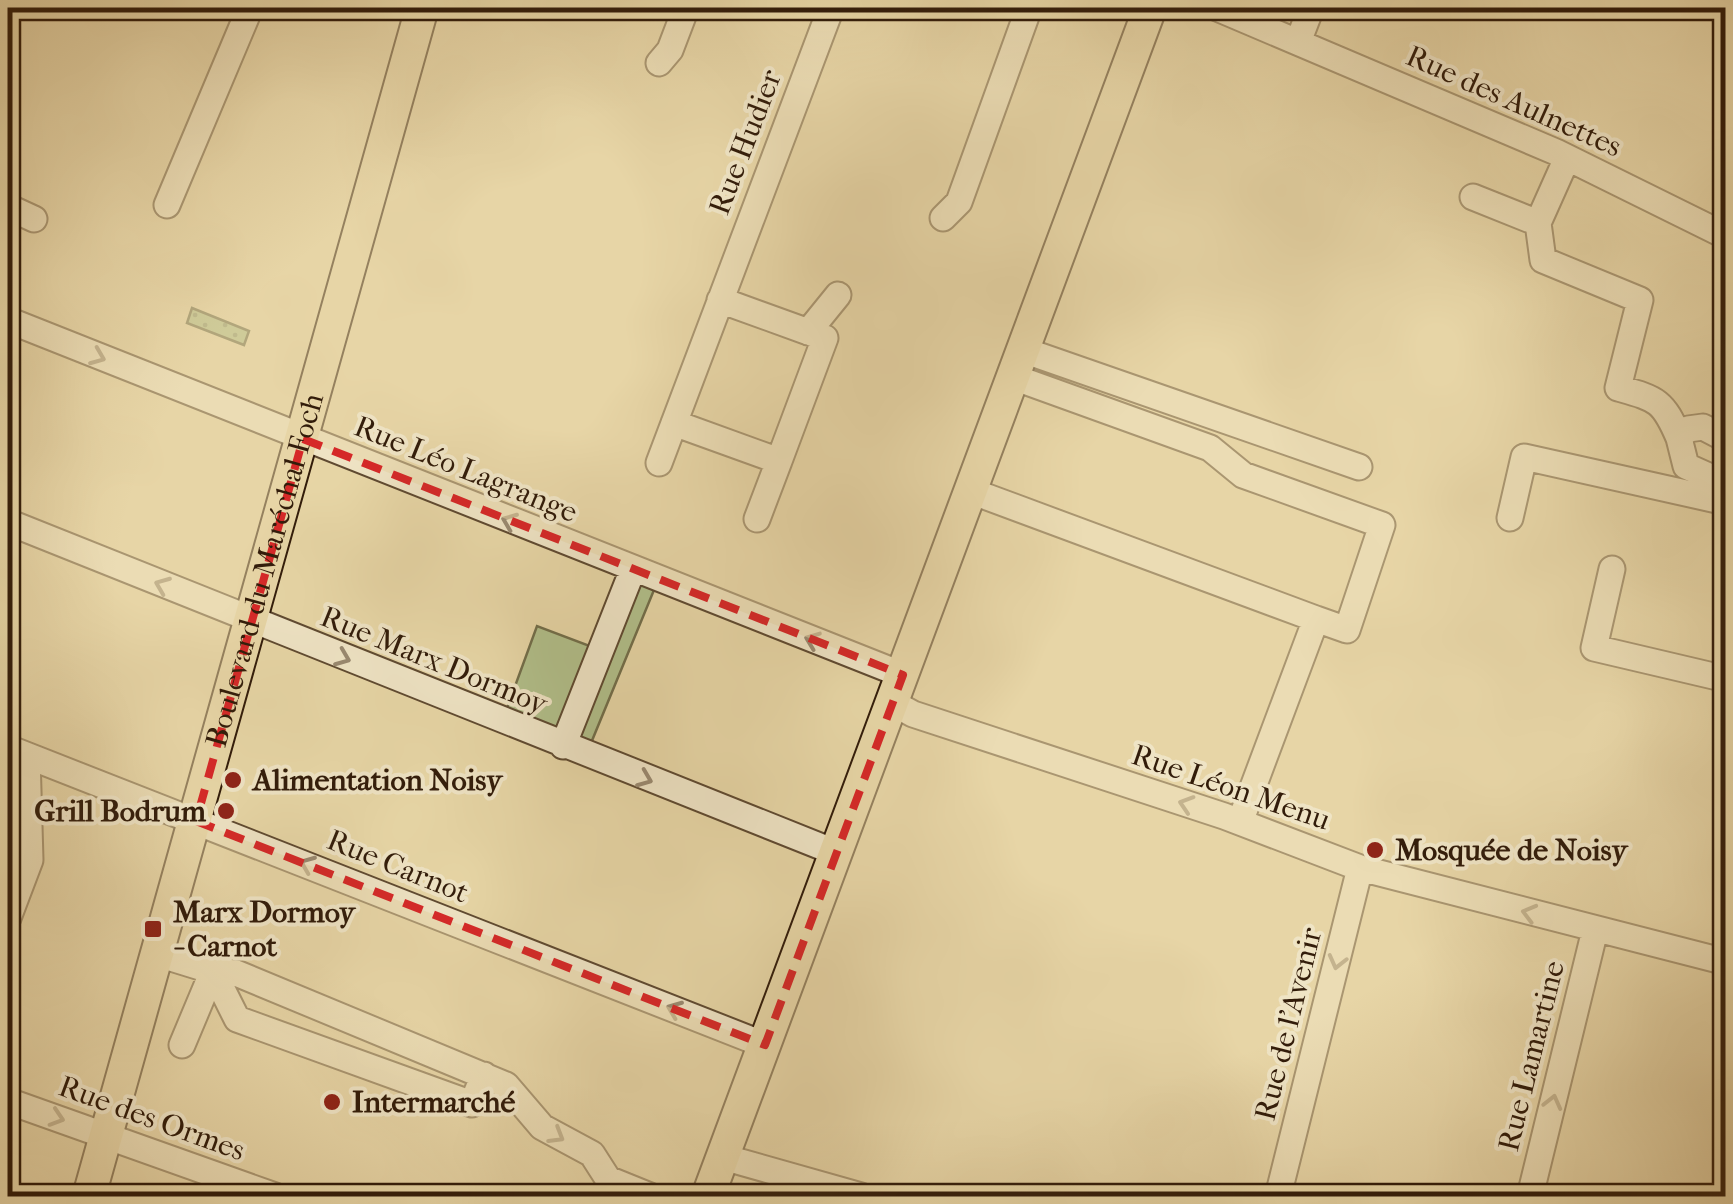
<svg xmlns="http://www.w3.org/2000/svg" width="1733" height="1204" font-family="'IM FELL French Canon',serif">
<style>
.grass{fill:url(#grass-dots);stroke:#726e4a;stroke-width:2.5}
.park{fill:#b1bf8a;stroke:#726e4a;stroke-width:2.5}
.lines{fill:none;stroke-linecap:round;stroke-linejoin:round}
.minor-casing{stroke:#5f4a31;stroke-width:29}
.major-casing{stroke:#321c0a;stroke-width:36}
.minor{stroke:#efe4c5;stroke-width:25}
.major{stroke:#e7d6a6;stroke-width:32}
.oneway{stroke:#9a8a71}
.marked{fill:none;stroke:#d62828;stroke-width:8;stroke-dasharray:20 12;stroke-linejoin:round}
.poi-dot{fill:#8f2418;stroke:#efe4c5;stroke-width:4}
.labels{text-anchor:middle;stroke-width:8;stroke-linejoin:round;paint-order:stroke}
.street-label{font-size:30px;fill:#321c0a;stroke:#efe4c5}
.poi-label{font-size:30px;font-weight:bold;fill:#321c0a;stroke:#efe4c5;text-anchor:start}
</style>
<defs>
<pattern id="grass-dots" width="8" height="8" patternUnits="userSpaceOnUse" patternTransform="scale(2.5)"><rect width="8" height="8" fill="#b1bf8a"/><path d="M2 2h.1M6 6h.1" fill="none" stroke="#919a6f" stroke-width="1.8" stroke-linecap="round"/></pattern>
</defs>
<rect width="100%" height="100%" fill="#e7d6a6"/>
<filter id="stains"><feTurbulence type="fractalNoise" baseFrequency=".002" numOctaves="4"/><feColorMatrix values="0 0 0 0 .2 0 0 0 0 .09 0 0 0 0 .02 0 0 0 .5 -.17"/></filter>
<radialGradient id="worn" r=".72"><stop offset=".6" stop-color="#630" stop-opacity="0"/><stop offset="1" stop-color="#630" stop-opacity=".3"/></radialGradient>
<path class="grass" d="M192,308L249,331L244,345L187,323Z"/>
<path class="park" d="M622,576L654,590L591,743L507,708L537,626L592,647Z"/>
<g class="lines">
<defs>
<path id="minor" d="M1217,8L1556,152L1726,236
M1298,42L1311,8
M659,63L670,50L686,8
M1567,158L1538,223L1543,260L1640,300L1618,388C1657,399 1663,400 1679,438
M1473,197L1538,223
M167,205L250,8
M8,207L34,219
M943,218L959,202L1029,8
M8,320L903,675
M808,332L838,295
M1023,350L1359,467
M1013,377L1210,448L1243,475L1382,525L1347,630L1316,619
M674,423L779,461L825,338L720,300
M1726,439L1703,427L1688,429L1679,438L1686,466L1726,484
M659,463L831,8
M971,491L1316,619L1240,822
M1510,518L1524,457L1726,502
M757,519L779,461
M8,522L837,853
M1612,569L1594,648L1726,679
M893,703L913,714L1224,816L1360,868L1726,962
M563,746L633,569
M8,748L765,1045
M8,918L30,860L27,756
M158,954L213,971L236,973L506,1085L542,1127L592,1154L608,1179L650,1196
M182,1045L213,971L237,1019L472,1104L484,1075
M8,1101L275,1196
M723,1157L861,1196
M1278,1196L1360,868
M1530,1196L1595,930"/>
<g id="major">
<path id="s1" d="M89,1196L422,8"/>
<path d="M708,1196L1150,8"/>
</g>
</defs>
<use href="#minor" class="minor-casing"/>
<use href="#major" class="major-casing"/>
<use href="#minor" class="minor"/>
<use href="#major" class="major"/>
</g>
<defs><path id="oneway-chevron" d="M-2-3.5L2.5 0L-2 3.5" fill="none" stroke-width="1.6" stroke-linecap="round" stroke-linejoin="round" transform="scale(2.5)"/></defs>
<g class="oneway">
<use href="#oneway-chevron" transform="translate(98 357) rotate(22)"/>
<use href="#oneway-chevron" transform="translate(509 521) rotate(-158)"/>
<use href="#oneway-chevron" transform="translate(162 585) rotate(-158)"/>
<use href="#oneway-chevron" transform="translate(812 640) rotate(-159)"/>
<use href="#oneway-chevron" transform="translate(343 658) rotate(22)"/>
<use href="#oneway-chevron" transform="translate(645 779) rotate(22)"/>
<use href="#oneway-chevron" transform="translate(1186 804) rotate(-162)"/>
<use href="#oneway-chevron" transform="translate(307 864) rotate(-158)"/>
<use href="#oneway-chevron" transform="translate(1529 913) rotate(-165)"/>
<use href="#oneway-chevron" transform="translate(1337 962) rotate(104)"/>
<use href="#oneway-chevron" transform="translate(674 1009) rotate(-158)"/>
<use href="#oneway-chevron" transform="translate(1553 1102) rotate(-76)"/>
<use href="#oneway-chevron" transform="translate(57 1118) rotate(18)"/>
<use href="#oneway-chevron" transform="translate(557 1136) rotate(31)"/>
</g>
<path d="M0 0H1733V1204H0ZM303,439L903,675L765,1045L196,821Z" fill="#e7d6a6" fill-opacity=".55" fill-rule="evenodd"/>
<path class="marked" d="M303,439L903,675L765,1045L196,821Z"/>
<g class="poi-dot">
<circle cx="233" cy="780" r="10"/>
<circle cx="226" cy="811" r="10"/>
<circle cx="1375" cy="850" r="10"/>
<rect x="143" y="919" width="20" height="20" rx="5"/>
<circle cx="332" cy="1102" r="10"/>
</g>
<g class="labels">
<g class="street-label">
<text transform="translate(1514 101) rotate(24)" y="10">Rue des Aulnettes</text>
<text transform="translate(745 142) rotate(-69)" y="10">Rue Hudier</text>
<text transform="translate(466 469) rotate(22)" y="10">Rue Léo Lagrange</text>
<text dy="10" stroke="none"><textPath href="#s1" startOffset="650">Boulevard du Maréchal Foch</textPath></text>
<text transform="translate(434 660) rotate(22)" y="10">Rue Marx Dormoy</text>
<text transform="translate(1231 787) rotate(19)" y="10">Rue Léon Menu</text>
<text transform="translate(398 866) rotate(22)" y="10">Rue Carnot</text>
<text transform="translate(1288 1024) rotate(-76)" y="10">Rue de l'Avenir</text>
<text transform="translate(1531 1056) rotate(-76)" y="10">Rue Lamartine</text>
<text transform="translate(152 1118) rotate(20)" y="10">Rue des Ormes</text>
</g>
<g class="poi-label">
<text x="253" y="790">Alimentation Noisy</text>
<text x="206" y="821" text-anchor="end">Grill Bodrum</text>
<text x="1395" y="860">Mosquée de Noisy</text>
<text x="173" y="922">Marx Dormoy<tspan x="173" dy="34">- Carnot</tspan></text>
<text x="352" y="1112">Intermarché</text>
</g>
</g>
<rect width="1733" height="1204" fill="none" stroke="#e7d6a6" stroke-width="40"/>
<rect x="10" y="10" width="1713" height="1184" fill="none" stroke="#321c0a" stroke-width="5"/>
<rect x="20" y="20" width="1693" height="1164" fill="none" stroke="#321c0a" stroke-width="2.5"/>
<rect width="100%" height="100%" filter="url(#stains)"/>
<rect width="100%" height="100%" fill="url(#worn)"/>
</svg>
